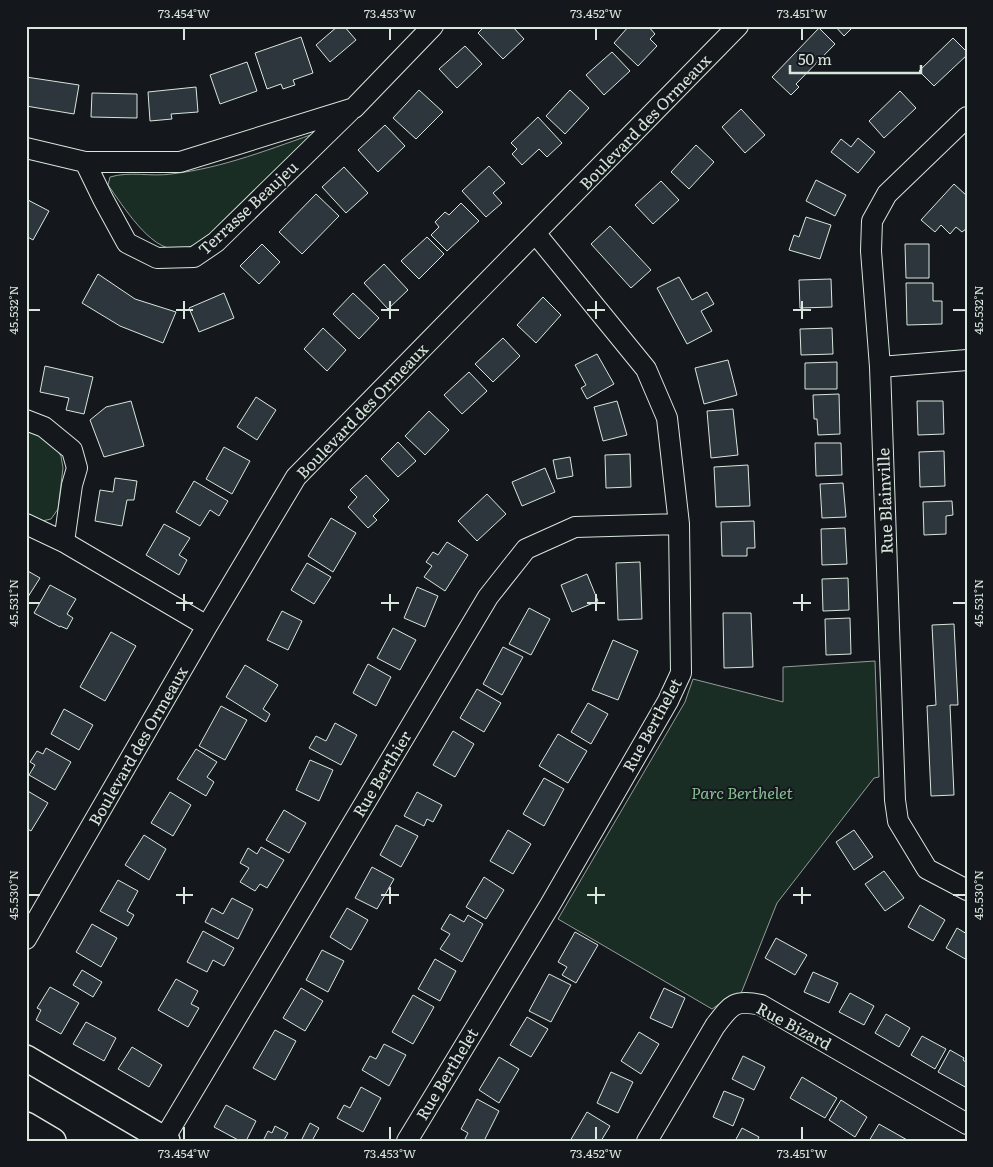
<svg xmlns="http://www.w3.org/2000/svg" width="993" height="1167" font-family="Literata,serif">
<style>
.green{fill:#1a2d24;stroke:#939e99}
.building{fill:#2c363c;stroke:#d8e6dc}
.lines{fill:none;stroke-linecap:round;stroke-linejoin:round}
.minor-casing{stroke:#d8e6dc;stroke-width:22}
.major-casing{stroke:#d8e6dc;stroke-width:28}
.minor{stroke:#14181c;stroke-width:20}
.major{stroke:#14181c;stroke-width:25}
.ticks{fill:none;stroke:#d8e6dc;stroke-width:2}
.labels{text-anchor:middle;stroke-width:4;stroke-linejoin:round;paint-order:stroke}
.street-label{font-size:16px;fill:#d8e6dc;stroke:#14181c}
.park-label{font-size:16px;font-style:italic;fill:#8ac095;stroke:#14181c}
.neatline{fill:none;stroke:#d8e6dc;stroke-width:2}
.ticks-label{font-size:12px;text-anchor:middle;fill:#d8e6dc}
</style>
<rect width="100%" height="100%" fill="#14181c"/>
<path class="green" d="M322,131L199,244C192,246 184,249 177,249C150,251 122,204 108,185L110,177C130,171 151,177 171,174C224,168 272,148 322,131Z
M26,427L50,440L61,456L63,468L58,509L51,519L42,521L26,514Z
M875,661L879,777L874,778L777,903L740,996L725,1000L712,1009L558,919L685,702L693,679L783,702V667Z"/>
<path class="building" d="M338,26H344L356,40L330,62L316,45Z
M485,26H512L524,39L503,59L478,33Z
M629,26H648L655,34L650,39L657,46L638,66L614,43Z
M835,26H854L844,36Z
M819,28L835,44L796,84L799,87L791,95L772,77Z
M301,37L313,73L293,80L295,85L283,89L281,84L267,89L255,53Z
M953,38L967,52V55L934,86L919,71Z
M465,46L482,64L457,88L439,69Z
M612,52L630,71L604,95L586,75Z
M247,62L257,91L220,104L210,75Z
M26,77L79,85L74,114L26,106Z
M196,87L198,112L171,114L172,119L150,121L148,92Z
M419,90L443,112L416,139L393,118Z
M570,90L589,108L565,134L546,116Z
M900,91L916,108L884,138L869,121Z
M92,93L137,94V118L91,117Z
M741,109L765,135L745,153L722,127Z
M538,117L562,143L547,157L539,149L522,165L512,154L517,149L511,143Z
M385,125L405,146L378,172L358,150Z
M858,138L875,152L858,173L831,152L841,139L851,147Z
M696,145L714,162L689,189L671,172Z
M489,166L505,183L493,193L502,203L486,217L462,191Z
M344,167L368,193L346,213L322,187Z
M816,180L846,195L835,216L806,201Z
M661,181L679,200L653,224L635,205Z
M954,184L967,196V214L965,216L967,218V228L962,232L956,227L950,234L941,225L935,232L921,220Z
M316,194L339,216L302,254L279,232Z
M26,199L49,211L33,240L26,236Z
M461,203L479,221L447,251L431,235L439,227L435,222L445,212L449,215Z
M806,217L831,225L820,259L789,250L794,235L799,237Z
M610,226L651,270L631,288L591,244Z
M427,237L444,254L419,279L401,261Z
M262,244L280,262L259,284L240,266Z
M905,244H929V278H906Z
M384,264L408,290L388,309L364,283Z
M98,274L135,299L176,312L163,343L120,326L82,303Z
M679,277L692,300L707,292L714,304L701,311L712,331L687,344L657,288Z
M831,279L832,307L800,308L799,280Z
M906,283H933V301H942V324L907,325Z
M224,293L234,318L199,332L189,308Z
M353,293L379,318L359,339L333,314Z
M543,297L561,315L536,343L517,325Z
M323,328L346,350L327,371L304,349Z
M832,328L833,354L801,355L800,329Z
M503,338L520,356L493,382L475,364Z
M597,354L614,384L587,399L581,388L586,385L575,365Z
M728,360L737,395L704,404L695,368Z
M837,362V389H805V363Z
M45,366L93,377L84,414L66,410L69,398L40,392Z
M469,372L487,391L462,414L444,395Z
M839,394L840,434L818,435L817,419H814L813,395Z
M256,397L276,410L257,440L237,427Z
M131,401L144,446L104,457L90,420L106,407Z
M617,401L627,435L603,441L594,407Z
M917,401H943L944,434L918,435Z
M733,409L738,455L711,458L707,411Z
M429,411L449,430L425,455L405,436Z
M398,442L416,461L398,477L381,459Z
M815,443H841L842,475L816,476Z
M224,447L250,461L232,494L206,479Z
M944,451L945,486L920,487L919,452Z
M630,454L631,487L606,488L605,455Z
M570,457L573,476L557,479L553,460Z
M748,465L750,506L716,507L714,467Z
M545,468L555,492L522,506L512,482Z
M366,475L389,500L373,516L377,520L368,528L348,507L357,497L350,490Z
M115,478L137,481L134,500H127L122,526L95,521L100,490L113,492Z
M194,481L228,501L219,516L210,510L200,526L176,512Z
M843,483L846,517L822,518L820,484Z
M487,494L506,514L477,541L458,521Z
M952,501L953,515L946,516V534L924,535L923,502Z
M331,518L356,533L333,572L308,556Z
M754,521L755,548H747V556H722L721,522Z
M164,524L190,538L179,555L187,560L179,575L146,555Z
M845,528L847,564L822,565L821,529Z
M447,542L468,555L445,591L424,577L432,566L426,562L433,552L438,555Z
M640,562L642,619L618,620L616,563Z
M307,563L331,577L314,604L291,590Z
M26,570L40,578L26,600Z
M587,574L598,601L572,612L561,585Z
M848,578L849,610L823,611L822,579Z
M50,585L76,599L67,614L73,618L67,629L60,626V627L34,613Z
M417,587L438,596L425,627L404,618Z
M529,608L550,619L531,655L509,644Z
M282,611L302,621L288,650L267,640Z
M723,613H751L753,667L724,668Z
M850,618L851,654L826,655L825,619Z
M954,624L958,705H950L954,795L931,796L927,706L936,705L932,625Z
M393,628L416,640L400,670L377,658Z
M111,632L136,646L105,701L80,687Z
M613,640L638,651L618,700L592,690Z
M503,647L523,657L502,695L483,684Z
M368,664L391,677L376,706L353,693Z
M245,665L278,685L263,709L270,714L266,722L226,697Z
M477,689L501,703L484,732L460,718Z
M588,703L608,714L591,744L571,732Z
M221,706L247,720L225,760L199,746Z
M64,709L93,725L79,750L51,734Z
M335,723L357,735L341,765L309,748L316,736L326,741Z
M453,731L474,744L455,777L433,765Z
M558,734L587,751L568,783L539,766Z
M46,748L71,762L55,790L29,775L35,765L30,762L37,751L43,754Z
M196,749L217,762L207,777L214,782L206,796L177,779Z
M310,760L333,770L319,801L296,790Z
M544,778L564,789L544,826L523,814Z
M26,790L48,803L31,831L26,828Z
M170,792L191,805L173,836L151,823Z
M417,792L442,805L433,822L427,819L424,826L404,816Z
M284,810L306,823L289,853L266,840Z
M396,825L418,836L401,867L380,855Z
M508,830L531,844L513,874L490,861Z
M854,830L873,857L854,870L836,842Z
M144,835L166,849L149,880L125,865Z
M261,847L284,860L267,888L260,884L255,891L240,882L249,868L240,863L248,848L257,854Z
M372,867L394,879L377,909L355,898Z
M884,871L904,898L885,911L865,884Z
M484,877L504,890L486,919L466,907Z
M118,880L138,891L127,911L134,915L128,926L100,911Z
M232,898L253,909L238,939L205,922L212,908L223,914Z
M920,905L945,920L933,941L908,927Z
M347,908L368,920L351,950L330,937Z
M450,914L464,922L468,915L483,924L462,962L440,949L450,934L441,929Z
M92,924L117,938L101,967L76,952Z
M957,928L967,934V960L946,948Z
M203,931L234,948L224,966L213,960L207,972L187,962Z
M575,932L598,945L576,983L562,975L567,967L558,962Z
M776,938L807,955L795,975L765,958Z
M322,950L344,961L328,992L306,980Z
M435,959L456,971L440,1001L418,989Z
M82,970L102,982L93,997L73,985Z
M813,972L838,983L829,1003L804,992Z
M549,974L571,985L551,1022L529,1011Z
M176,979L198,991L191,1004L199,1008L188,1027L158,1010Z
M50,987L79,1003L61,1034L36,1020L41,1010L37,1008Z
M301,988L323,1001L305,1031L283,1018Z
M664,988L685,998L672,1028L650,1018Z
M850,993L874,1006L864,1025L839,1012Z
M413,995L434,1007L413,1044L392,1032Z
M886,1014L910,1028L899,1047L875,1033Z
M527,1017L548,1029L531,1057L510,1045Z
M86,1022L116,1038L104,1061L73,1044Z
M275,1030L296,1041L275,1080L253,1068Z
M639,1032L659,1044L641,1074L621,1061Z
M922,1036L946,1049L935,1069L911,1055Z
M384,1044L406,1055L389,1086L362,1070L370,1056L376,1059Z
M132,1047L162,1065L149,1087L118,1069Z
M950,1050L964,1058L963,1060L967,1063V1088L938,1072Z
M743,1056L765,1067L754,1090L732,1079Z
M499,1057L519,1069L499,1103L479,1090Z
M611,1072L633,1082L618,1113L597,1103Z
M802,1077L837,1098L825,1118L790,1098Z
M361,1087L381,1098L363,1132L337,1118L344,1105L350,1108Z
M724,1091L744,1099L733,1126L713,1117Z
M477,1099L499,1111L484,1141H464L468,1133L461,1129Z
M841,1100L867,1117L855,1137L829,1120Z
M226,1105L256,1121L246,1141H240L214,1127Z
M587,1112L610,1126L601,1141H570Z
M310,1123L319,1128L312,1141H301Z
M879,1124L909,1141H869Z
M275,1126L288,1133L284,1140L286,1141H263L268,1131L272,1133Z
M742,1128L759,1137L757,1141H735Z"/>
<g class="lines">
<defs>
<path id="minor" d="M967,117L887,194L872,221L871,251L880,367L895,800L898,821L927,869L967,890
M26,148L85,162H180L354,108L433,26
M85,162L103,199L127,243L157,258L194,257L216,242L350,111
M880,367L967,360
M26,420L44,427L72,450L77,468L72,485L64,542
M26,524L64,542L207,626
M26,939L207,626L296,477L738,26
M164,1139L488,597L526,549L575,527L679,524
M407,1141L550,905L668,701L681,673L679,524L667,418L646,369L536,234
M647,1141L715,1026C731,1005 734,999 761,1005L967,1124"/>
<path id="major" d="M26,1058L167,1141
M26,1125L53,1141"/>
</defs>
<use href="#minor" class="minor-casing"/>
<use href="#major" class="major-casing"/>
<use href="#minor" class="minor"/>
<use href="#major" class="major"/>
</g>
<path class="ticks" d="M184,28V40M390,28V40M596,28V40M802,28V40M184,301V319M390,301V319M596,301V319M802,301V319M28,310H40M176,310H193M381,310H399M587,310H605M793,310H811M953,310H966M184,594V611M390,594V611M596,594V611M802,594V611M28,603H40M176,603H193M381,603H399M587,603H605M793,603H811M953,603H966M184,887V904M390,887V904M596,887V904M802,887V904M28,895H40M176,895H193M381,895H399M587,895H605M793,895H811M953,895H966M184,1127V1140M390,1127V1140M596,1127V1140M802,1127V1140"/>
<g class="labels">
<g class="street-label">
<text transform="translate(645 122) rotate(-46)" y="6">Boulevard des Ormeaux</text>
<text transform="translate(248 208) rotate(-43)" y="6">Terrasse Beaujeu</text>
<text transform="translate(362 411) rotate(-46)" y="6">Boulevard des Ormeaux</text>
<text transform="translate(885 501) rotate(-92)" y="6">Rue Blainville</text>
<text transform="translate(652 725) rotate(-61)" y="6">Rue Berthelet</text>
<text transform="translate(138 746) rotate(-60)" y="6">Boulevard des Ormeaux</text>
<text transform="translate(382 774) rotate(-59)" y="6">Rue Berthier</text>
<text transform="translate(794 1026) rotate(28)" y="6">Rue Bizard</text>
<text transform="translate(447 1074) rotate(-59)" y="6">Rue Berthelet</text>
</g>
<g class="park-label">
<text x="742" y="799">Parc Berthelet</text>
</g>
</g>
<rect width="993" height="1167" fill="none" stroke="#14181c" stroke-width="55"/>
<path d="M790 65v8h131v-8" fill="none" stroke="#d8e6dc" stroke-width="2.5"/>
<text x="798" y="65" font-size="15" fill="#d8e6dc" stroke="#14181c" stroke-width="4" paint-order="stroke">50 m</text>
<rect x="28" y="28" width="938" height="1112" class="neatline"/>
<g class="ticks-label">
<text x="184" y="18">73.454°W</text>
<text x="390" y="18">73.453°W</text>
<text x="596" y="18">73.452°W</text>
<text x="802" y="18">73.451°W</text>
<text transform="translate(14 310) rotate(-90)" y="4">45.532°N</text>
<text transform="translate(979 310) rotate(-90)" y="4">45.532°N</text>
<text transform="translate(14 603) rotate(-90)" y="4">45.531°N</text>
<text transform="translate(979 603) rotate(-90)" y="4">45.531°N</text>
<text transform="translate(14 895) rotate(-90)" y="4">45.530°N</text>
<text transform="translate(979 895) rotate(-90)" y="4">45.530°N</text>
<text x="184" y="1158">73.454°W</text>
<text x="390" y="1158">73.453°W</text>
<text x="596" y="1158">73.452°W</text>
<text x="802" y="1158">73.451°W</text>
</g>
</svg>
